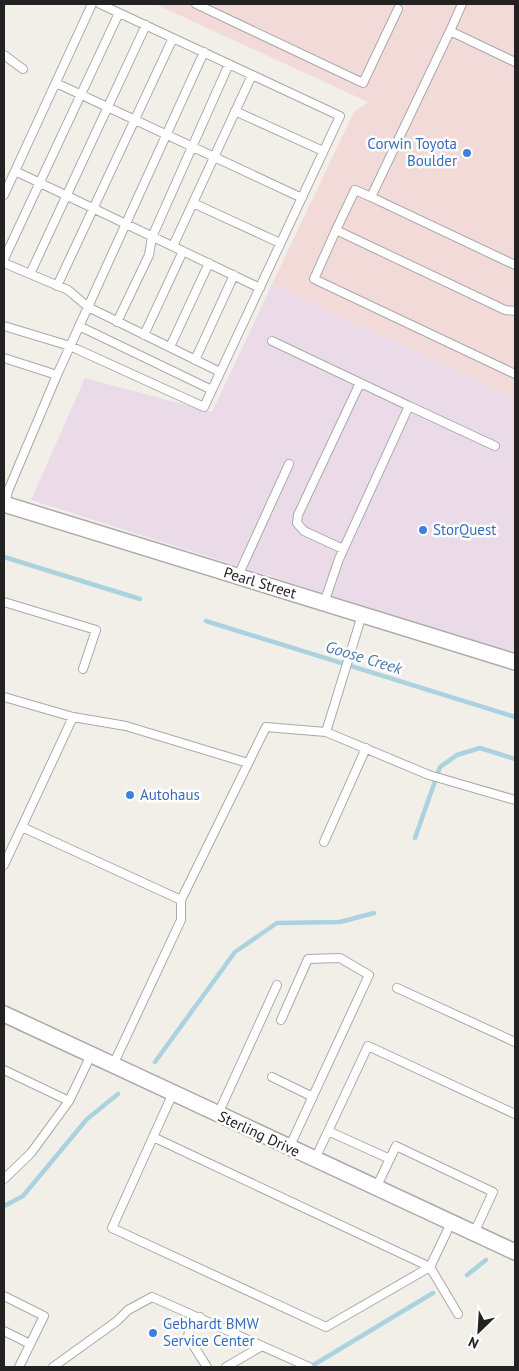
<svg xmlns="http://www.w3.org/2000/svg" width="519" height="1371" font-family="'PT Sans',sans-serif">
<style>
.commercial{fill:#f2dad9}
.industrial{fill:#ebdbe8}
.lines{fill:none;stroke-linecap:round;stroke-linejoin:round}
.stream{stroke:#aad3df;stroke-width:4.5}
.service-casing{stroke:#a9a9a9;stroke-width:10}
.minor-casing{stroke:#a9a9a9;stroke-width:18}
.service{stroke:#fff;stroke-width:8}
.minor{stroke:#fff;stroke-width:15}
.shop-dot{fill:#3f7fe0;stroke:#fff;stroke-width:2}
.labels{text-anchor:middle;stroke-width:5;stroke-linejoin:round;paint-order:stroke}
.shop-label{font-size:15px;fill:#366cbe;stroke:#fff;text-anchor:start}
.street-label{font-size:15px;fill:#222;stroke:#fff}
.water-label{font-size:16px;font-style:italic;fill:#4a7aab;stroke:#fff}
</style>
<rect width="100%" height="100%" fill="#f2efe9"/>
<path class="commercial" d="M155,4H515V398L272,284L354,112L368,102Z"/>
<path class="industrial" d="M272,284L515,398V653L411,621L31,500L85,378L212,412Z"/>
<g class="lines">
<path class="stream" d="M4,557L140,599
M206,621L515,717
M415,838L440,767L457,755L480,748L515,759
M155,1062L235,952L277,923L340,922L374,913
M4,1206L23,1196L87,1119L118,1094
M467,1275L486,1260
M310,1367L433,1293"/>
<defs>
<path id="service" d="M92,4L15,171L260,288
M196,4L363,83L398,9
M462,4L450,31L515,62
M450,31L371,197L515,265
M4,55L23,69
M56,83L302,198
M235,111L323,151
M4,195L15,171
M193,203L280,243
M336,230L355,190L371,197
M173,246L252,75
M4,259L119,13
M4,263L68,290L88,307L220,372
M30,274L146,25
M57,286L173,38
M515,311L505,310L336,230L314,279L515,374
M117,322L149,255L152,237L229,64
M4,326L70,346L204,407L340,116L100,4
M79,326L212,390
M144,335L183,251
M272,341L409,406
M170,347L209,263
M4,358L57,375L8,491L5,504
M195,360L234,275
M57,375L204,52
M343,549L304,531L297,523L298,515L360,383
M238,576L289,464
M4,602L96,630L83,669
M324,603L339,559L409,406L495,446
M4,697L73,717L126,726L248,763
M326,732L362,615
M22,827L181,900
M324,842L366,748
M4,865L73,717
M397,988L515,1042
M281,1020L308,959L340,958L369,975L289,1148
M113,1065L181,920V900L266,727L326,732L429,775L515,800
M4,1070L69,1101
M272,1077L313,1097
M218,1114L277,985
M328,1131L390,1159
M153,1137L430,1267L326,1327L112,1228L173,1093
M315,1159L368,1046L515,1114
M4,1179L31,1153L69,1101L91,1055
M376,1188L396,1146L493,1192L474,1233
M451,1223L430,1267L458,1314
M4,1296L44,1316L19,1367
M200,1317L190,1326L188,1337L207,1367
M4,1331L30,1344
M53,1367L117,1321L128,1310L152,1297L309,1367
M226,1367L262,1346"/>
<path id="minor" d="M4,504L515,662
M4,1014L515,1252"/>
</defs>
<use href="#service" class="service-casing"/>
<use href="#minor" class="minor-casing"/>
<use href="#service" class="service"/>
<use href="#minor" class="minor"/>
</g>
<g class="shop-dot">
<circle cx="467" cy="153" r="5"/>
<circle cx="423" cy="530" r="5"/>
<circle cx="130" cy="795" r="5"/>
<circle cx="153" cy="1333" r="5"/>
</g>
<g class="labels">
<g class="shop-label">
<text x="457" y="149" text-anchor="end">Corwin Toyota<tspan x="457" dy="17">Boulder</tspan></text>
<text x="433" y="535">StorQuest</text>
<text x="140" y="800">Autohaus</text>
<text x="163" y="1329">Gebhardt BMW<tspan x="163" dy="17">Service Center</tspan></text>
</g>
<g class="street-label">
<text transform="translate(260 583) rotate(17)" y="5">Pearl Street</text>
<text transform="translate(259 1134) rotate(25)" y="5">Sterling Drive</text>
</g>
<g class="water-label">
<text transform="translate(364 657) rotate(17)" y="6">Goose Creek</text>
</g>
</g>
<rect width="519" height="1371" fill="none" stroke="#222222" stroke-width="10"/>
<g transform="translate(479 1331) rotate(205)" stroke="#ffffff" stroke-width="4" paint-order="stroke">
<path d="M0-4L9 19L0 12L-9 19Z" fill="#222222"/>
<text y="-8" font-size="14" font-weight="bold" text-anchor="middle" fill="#222222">N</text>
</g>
</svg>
